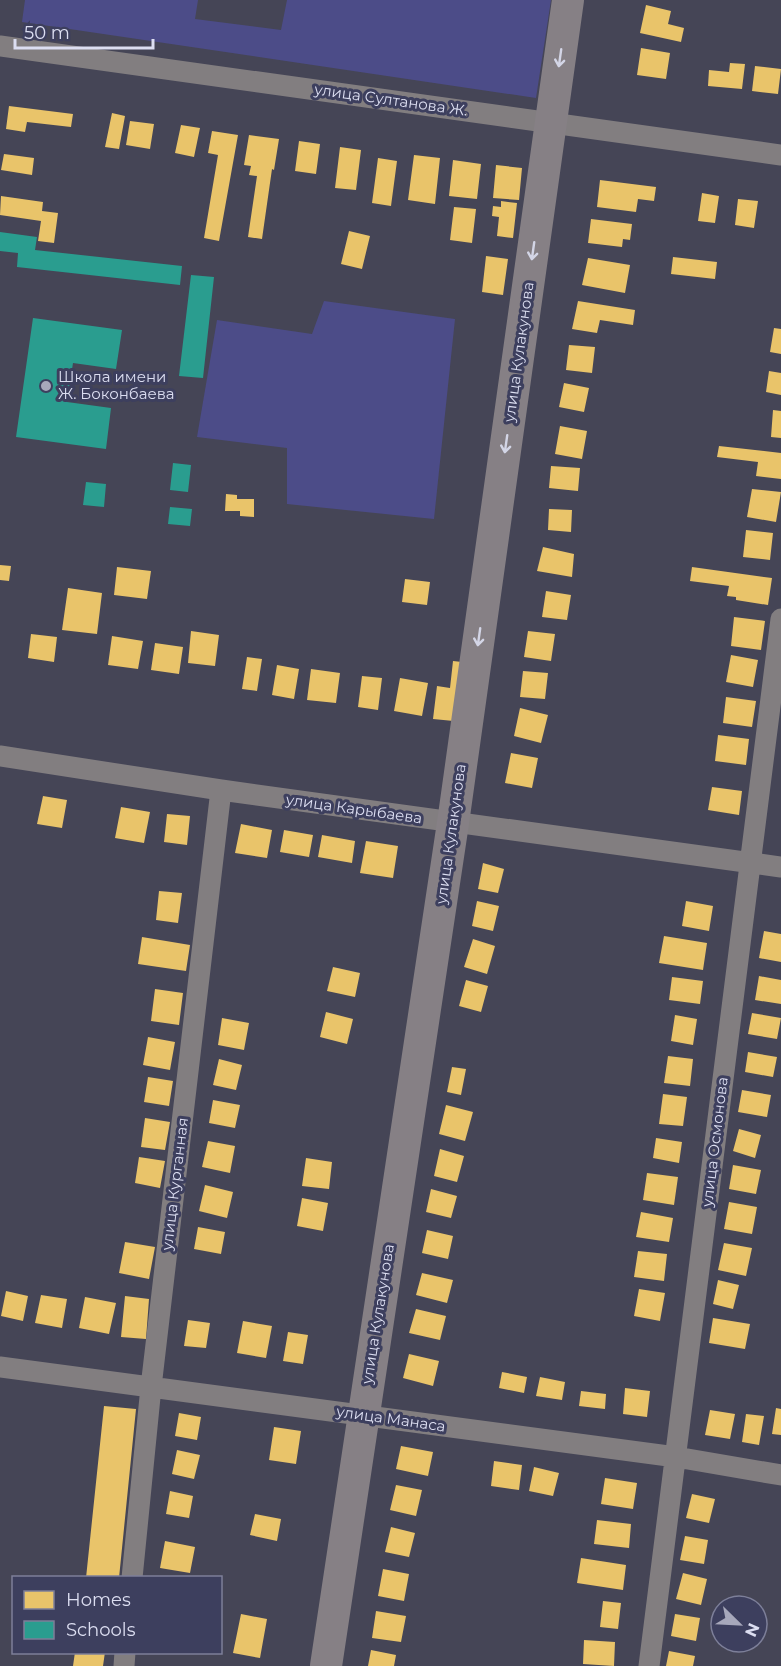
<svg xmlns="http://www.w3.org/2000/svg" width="781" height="1666" font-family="Montserrat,sans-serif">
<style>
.green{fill:#4c4c88}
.homes{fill:#e9c46a}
.schools{fill:#2a9d8f}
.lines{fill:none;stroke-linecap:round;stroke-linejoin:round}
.street{stroke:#827e80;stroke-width:21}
.secondary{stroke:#868085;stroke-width:32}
.oneway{stroke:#d3d5e6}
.poi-dot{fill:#a7a8bb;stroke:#3d3f5e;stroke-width:2}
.labels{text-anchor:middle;stroke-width:6;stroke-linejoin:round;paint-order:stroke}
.street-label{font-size:15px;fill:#dcdef1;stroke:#3d3f5e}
.poi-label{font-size:15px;fill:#dcdef1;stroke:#3d3f5e;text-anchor:start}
</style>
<rect width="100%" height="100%" fill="#454556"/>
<path class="green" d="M25,0H198L195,19L281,30L287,0H551L536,98L22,22Z
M324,301L455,319L434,519L287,504V448L197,437L217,320L312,334Z"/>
<path class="homes" d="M646,5L671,11L668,24L684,28L681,42L640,33Z
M641,48L670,53L666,79L637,75Z
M730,63L745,64L742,89L708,86L709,70L729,72Z
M755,66L781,69L778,94L752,91Z
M9,106L73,114L71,127L27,122L25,132L6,129Z
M112,113L125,116L119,149L105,147Z
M130,121L154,124L150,149L126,145Z
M181,125L200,128L194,157L175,153Z
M212,131L238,135L219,241L204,238L218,155L208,153Z
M249,135L279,139L274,170L272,169L262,239L248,237L257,176L249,175L251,166L244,165Z
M299,141L320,144L316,174L295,171Z
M340,147L361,150L356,190L335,188Z
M4,154L34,158L32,175L1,170Z
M414,155L440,158L435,204L408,200Z
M378,158L397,161L391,206L372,203Z
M453,160L481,164L477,199L449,196Z
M496,165L522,168L519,200L493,198Z
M600,180L656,187L654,201L638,199L636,212L597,207Z
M702,193L719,196L715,223L698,221Z
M1,196L43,202L42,211L58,213L54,243L38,241L41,221L0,215Z
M738,199L758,201L754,228L735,225Z
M501,201L517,203L513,238L497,236L499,217L492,216L493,206L501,207Z
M454,207L476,209L472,243L450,240Z
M591,219L632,224L630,240L623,239L622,247L588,243Z
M349,231L370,236L362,269L341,264Z
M486,256L508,259L503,295L482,292Z
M673,257L717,262L715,279L671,274Z
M588,258L630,265L625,293L582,285Z
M578,301L635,310L633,325L600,320L597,333L572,329Z
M774,328L781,329V354L770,352Z
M569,345L595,347L592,373L566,370Z
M769,371L781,373V395L766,392Z
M564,383L589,388L584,412L559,407Z
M773,410L781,411V438L771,437Z
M560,426L587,431L582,459L555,454Z
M719,446L781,453V479L756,476L758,462L717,457Z
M551,466L580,468L578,491L549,488Z
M752,489L781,492L776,522L747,517Z
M226,494L237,495V499H254V517L240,516V511H225Z
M549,509L572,510L571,532L548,530Z
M746,530L773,533L770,560L743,557Z
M543,547L574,554L572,577L537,571Z
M0,565L11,566L9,581L0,580Z
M117,567L151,571L147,599L114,595Z
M692,567L772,578L768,605L736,600V597L727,596L729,586L690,581Z
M405,579L430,582L427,605L402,602Z
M68,588L102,593L97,634L62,630Z
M546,591L571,595L567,620L542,617Z
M734,617L765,621L761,650L731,646Z
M191,631L219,635L215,666L188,663Z
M528,631L555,634L551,661L524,657Z
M31,634L57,637L54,662L28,658Z
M112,636L143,641L138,669L108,665Z
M155,643L183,647L179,674L151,670Z
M731,655L758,660L753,687L726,682Z
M247,657L262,659L257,691L242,689Z
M453,661L471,663L464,722L433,719L437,686L450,688Z
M277,665L299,669L294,699L272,695Z
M311,669L340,673L336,703L307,700Z
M523,671L548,673L545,699L520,697Z
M362,676L382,678L378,710L358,707Z
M400,678L428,683L422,716L394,711Z
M726,697L756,701L752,727L723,723Z
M520,708L548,715L541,743L514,736Z
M718,735L749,739L746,765L715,761Z
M511,753L538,758L532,788L505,783Z
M712,787L742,791L739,815L708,810Z
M43,796L67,800L62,828L37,824Z
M121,807L150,812L144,843L115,838Z
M167,814L190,816L187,845L164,842Z
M241,824L272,830L267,858L235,853Z
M284,830L313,835L309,857L280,852Z
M322,835L355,841L352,863L318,857Z
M366,841L398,846L393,878L360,873Z
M483,863L504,869L498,893L478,889Z
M159,891L182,893L178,923L156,920Z
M477,901L499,906L493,931L472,926Z
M686,901L713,906L709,931L682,926Z
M764,931L781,934V962L759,958Z
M664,936L707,943L703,970L659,963Z
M142,937L190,945L186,971L138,964Z
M473,939L495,946L487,974L464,967Z
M333,967L360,973L355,997L327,991Z
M759,976L781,980V1004L755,1000Z
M672,977L703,981L700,1004L669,1000Z
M466,980L488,986L481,1012L459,1006Z
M155,989L183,993L179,1025L151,1021Z
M326,1012L353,1019L347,1044L320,1037Z
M752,1013L781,1018L777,1039L748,1034Z
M675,1015L697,1019L693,1045L671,1041Z
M222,1018L249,1023L244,1050L218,1045Z
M148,1037L175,1042L170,1070L143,1065Z
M748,1052L777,1057L773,1077L745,1072Z
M668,1056L693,1059L690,1086L664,1083Z
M219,1059L242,1065L236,1090L213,1085Z
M452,1067L466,1069L461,1095L447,1092Z
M148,1077L173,1081L169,1106L144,1102Z
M742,1090L771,1095L767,1117L738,1112Z
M663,1094L687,1097L683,1126L659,1124Z
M213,1100L240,1105L235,1128L209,1123Z
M446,1105L473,1112L465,1141L439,1134Z
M145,1118L170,1122L165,1150L141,1147Z
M739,1129L761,1135L755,1158L733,1151Z
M656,1138L682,1142L679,1163L653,1158Z
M208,1141L235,1146L230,1173L202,1167Z
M440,1149L464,1156L457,1182L434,1176Z
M139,1157L165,1161L160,1188L135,1183Z
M306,1158L332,1162L329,1189L302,1186Z
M733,1165L761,1170L756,1194L729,1189Z
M647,1173L678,1177L674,1205L643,1200Z
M205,1185L233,1192L227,1218L199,1211Z
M431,1189L457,1196L451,1218L426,1212Z
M302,1198L328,1203L323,1231L297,1226Z
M729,1202L757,1207L752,1234L724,1229Z
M641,1212L673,1218L669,1242L636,1237Z
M198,1227L225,1232L221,1254L194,1249Z
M427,1230L453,1236L448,1259L422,1253Z
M125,1242L155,1247L149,1279L119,1273Z
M724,1243L752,1248L746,1276L718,1270Z
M638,1251L667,1254L664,1281L634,1277Z
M422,1273L453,1280L447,1303L416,1295Z
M718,1280L739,1285L733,1309L713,1304Z
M639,1289L665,1293L660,1321L634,1316Z
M6,1291L28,1296L23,1321L1,1316Z
M41,1295L67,1299L62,1328L35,1323Z
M125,1296L149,1299L146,1339L121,1337Z
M85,1297L116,1303L109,1334L79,1328Z
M416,1309L446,1316L440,1340L409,1333Z
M713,1318L750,1324L745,1349L709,1343Z
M188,1320L210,1323L206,1348L184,1346Z
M243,1321L272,1326L266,1358L237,1353Z
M288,1332L308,1335L303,1364L283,1361Z
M409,1354L439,1361L433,1386L403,1378Z
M502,1372L527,1377L524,1393L499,1388Z
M540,1377L565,1382L562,1400L536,1396Z
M625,1388L650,1391L647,1417L623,1414Z
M581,1391L606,1394L605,1409L579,1406Z
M104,1406L136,1409L119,1578H86Z
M776,1408L781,1409V1435L772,1434Z
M710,1410L735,1414L730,1439L705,1435Z
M179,1413L201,1417L197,1440L175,1436Z
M746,1414L764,1416L759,1445L742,1442Z
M274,1427L301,1431L296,1464L269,1460Z
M401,1446L433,1452L428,1476L396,1469Z
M177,1450L200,1455L194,1479L172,1474Z
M494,1461L522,1465L519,1490L491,1486Z
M534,1467L559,1473L553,1496L529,1491Z
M605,1478L637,1483L633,1509L601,1504Z
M396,1485L422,1490L416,1516L390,1510Z
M170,1491L193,1496L189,1518L166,1514Z
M692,1494L715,1499L709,1523L686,1518Z
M255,1514L281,1519L277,1541L250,1535Z
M597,1520L631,1524L629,1548L594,1544Z
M391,1527L415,1533L409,1557L385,1552Z
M685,1536L708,1540L704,1564L680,1560Z
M165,1541L195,1547L190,1573L160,1568Z
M581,1558L626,1565L623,1590L577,1583Z
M383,1569L409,1574L404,1601L378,1596Z
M683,1573L707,1579L701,1605L676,1599Z
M603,1601L621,1603L618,1629L600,1627Z
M376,1611L406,1616L401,1642L372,1638Z
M241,1614L267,1619L260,1658L233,1653Z
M675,1614L700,1618L696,1641L671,1636Z
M584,1640L615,1642L614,1666L583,1664Z
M371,1650L396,1655L394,1666H368Z
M669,1651L695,1656L693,1666H666Z
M75,1652H105L103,1666H73Z"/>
<path class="schools" d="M0,232L37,237L35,250L182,266L180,285L17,267L18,253L0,251Z
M191,275L214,277L203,378L179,376Z
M33,318L122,330L116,369L73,363L67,402L111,408L106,449L16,437Z
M173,463L191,465L188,492L170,490Z
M86,482L106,484L104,507L83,505Z
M170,507L192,509L190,526L168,524Z"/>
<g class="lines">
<path class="street" d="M0,46L781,155
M0,756L221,790L781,867
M0,1367L676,1457L781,1475
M132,1578L151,1387L221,790
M124,1666L125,1652
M649,1666L781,619"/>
<path class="secondary" d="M326,1666L453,823L568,0"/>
</g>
<defs><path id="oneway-shaft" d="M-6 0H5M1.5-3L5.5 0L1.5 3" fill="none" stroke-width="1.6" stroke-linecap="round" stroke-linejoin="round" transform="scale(1.5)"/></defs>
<g class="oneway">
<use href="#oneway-shaft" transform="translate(560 58) rotate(98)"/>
<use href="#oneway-shaft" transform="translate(533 251) rotate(98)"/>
<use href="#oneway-shaft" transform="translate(506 444) rotate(98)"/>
<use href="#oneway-shaft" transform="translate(479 637) rotate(98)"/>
</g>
<circle class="poi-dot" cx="46" cy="386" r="6"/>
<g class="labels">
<g class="street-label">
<text transform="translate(391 100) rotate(8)" y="5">улица Султанова Ж.</text>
<text transform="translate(519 352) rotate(-82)" y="5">улица Кулакунова</text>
<text transform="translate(354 809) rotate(8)" y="5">улица Карыбаева</text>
<text transform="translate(451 834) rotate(-82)" y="5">улица Кулакунова</text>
<text transform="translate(715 1142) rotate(-83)" y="5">улица Осмонова</text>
<text transform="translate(175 1184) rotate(-83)" y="5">улица Курганная</text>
<text transform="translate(378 1314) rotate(-81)" y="5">улица Кулакунова</text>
<text transform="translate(391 1419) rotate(8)" y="5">улица Манаса</text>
</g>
<g class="poi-label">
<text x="58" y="382">Школа имени<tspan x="58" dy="17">Ж. Боконбаева</tspan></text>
</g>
</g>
<rect x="12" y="1576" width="210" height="78" fill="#3d3f5e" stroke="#7d7f99" stroke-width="1.5"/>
<rect x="24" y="1591" width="30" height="18" fill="#e9c46a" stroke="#7d7f99" stroke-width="1.5"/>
<text x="66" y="1606" font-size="18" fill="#dcdef1">Homes</text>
<rect x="24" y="1621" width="30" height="18" fill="#2a9d8f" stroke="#7d7f99" stroke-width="1.5"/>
<text x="66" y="1636" font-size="18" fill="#dcdef1">Schools</text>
<g transform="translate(739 1624) rotate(114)"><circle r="28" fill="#3d3f5e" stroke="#7d7f99" stroke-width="1.5"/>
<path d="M0-4.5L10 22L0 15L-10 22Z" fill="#a7a8bb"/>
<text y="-9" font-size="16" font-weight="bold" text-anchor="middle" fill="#dcdef1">N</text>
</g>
<path d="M15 39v9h138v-9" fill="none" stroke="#dcdef1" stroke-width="3"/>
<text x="24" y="39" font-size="18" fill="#dcdef1" stroke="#3d3f5e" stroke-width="4.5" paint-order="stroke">50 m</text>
</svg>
